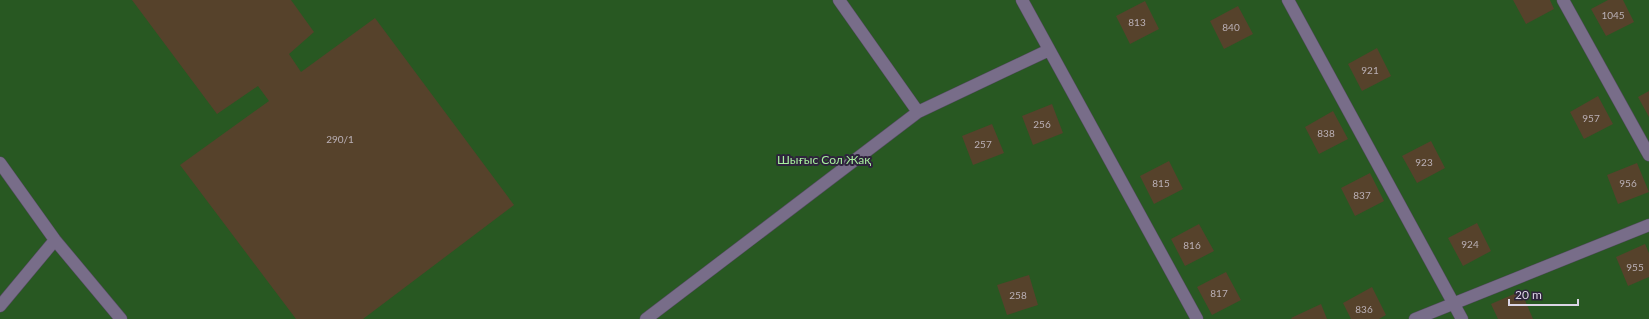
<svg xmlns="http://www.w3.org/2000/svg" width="1649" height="319" font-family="Lato,sans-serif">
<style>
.green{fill:#285822}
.building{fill:#56422b}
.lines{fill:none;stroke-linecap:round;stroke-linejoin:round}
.minor-casing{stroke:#544b60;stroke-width:13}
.minor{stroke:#786d89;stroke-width:12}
.labels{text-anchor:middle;stroke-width:4;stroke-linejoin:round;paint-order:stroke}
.number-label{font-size:10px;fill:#bab0b6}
.park-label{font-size:12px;fill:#a9f09f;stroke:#2e243c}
</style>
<rect width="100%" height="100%" fill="#382e47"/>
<path class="green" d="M0,0H1649V319H0Z"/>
<path class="building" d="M132,0H291L314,32L289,54L301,72L375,18L514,205L363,319H296L180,165L269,101L258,86L217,114Z
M1513,0H1550L1554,9L1526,24Z
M1608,0H1623L1634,22L1606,36L1591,9Z
M1145,1L1159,29L1130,44L1116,16Z
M1238,6L1253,34L1224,49L1210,21Z
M1377,48L1391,76L1362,91L1348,64Z
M1649,91V117L1638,97Z
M1598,96L1613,124L1584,139L1570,112Z
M1052,104L1063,133L1033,145L1022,116Z
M1333,111L1348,139L1319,154L1305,127Z
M992,124L1004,153L973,165L962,136Z
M1431,141L1445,168L1417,183L1402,156Z
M1169,161L1183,189L1154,204L1140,176Z
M1637,163L1649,192L1618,204L1607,175Z
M1370,173L1384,201L1355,216L1341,188Z
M1477,223L1491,251L1463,266L1448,238Z
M1199,224L1214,251L1185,266L1171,239Z
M1645,244L1649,253V277L1628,286L1616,257Z
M1226,272L1241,300L1212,315L1197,287Z
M1029,275L1038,305L1007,315L997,285Z
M1372,287L1386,315L1379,319H1351L1343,303Z
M1521,291L1533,319H1498L1491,304Z
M1321,304L1327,319H1292L1291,318Z"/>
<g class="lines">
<defs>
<path id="minor" d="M839,0L918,112
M1022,0L1197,319
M1288,0L1462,319
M1563,0L1649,155
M0,163L55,240L121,319
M0,306L55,240
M646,319L918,112L1049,50
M1415,319L1649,225"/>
</defs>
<use href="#minor" class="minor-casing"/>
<use href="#minor" class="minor"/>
</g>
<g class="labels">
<g class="number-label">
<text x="1613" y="19">1045</text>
<text x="1137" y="26">813</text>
<text x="1231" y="31">840</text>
<text x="1370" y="74">921</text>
<text x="1591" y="122">957</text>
<text x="1042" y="128">256</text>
<text x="1326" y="137">838</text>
<text x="340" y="143">290/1</text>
<text x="983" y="148">257</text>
<text x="1424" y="166">923</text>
<text x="1161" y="187">815</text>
<text x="1628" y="187">956</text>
<text x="1362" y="199">837</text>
<text x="1470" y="248">924</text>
<text x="1192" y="249">816</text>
<text x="1635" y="271">955</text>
<text x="1219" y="297">817</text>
<text x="1018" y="299">258</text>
<text x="1364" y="313">836</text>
</g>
<g class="park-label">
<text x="824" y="164">Шығыс Сол Жақ</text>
</g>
</g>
<path d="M1509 299v6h69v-6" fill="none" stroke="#dbd5e5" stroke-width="2"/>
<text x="1515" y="299" font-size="12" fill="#dbd5e5" stroke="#2e243c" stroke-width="3" paint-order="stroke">20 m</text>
</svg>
